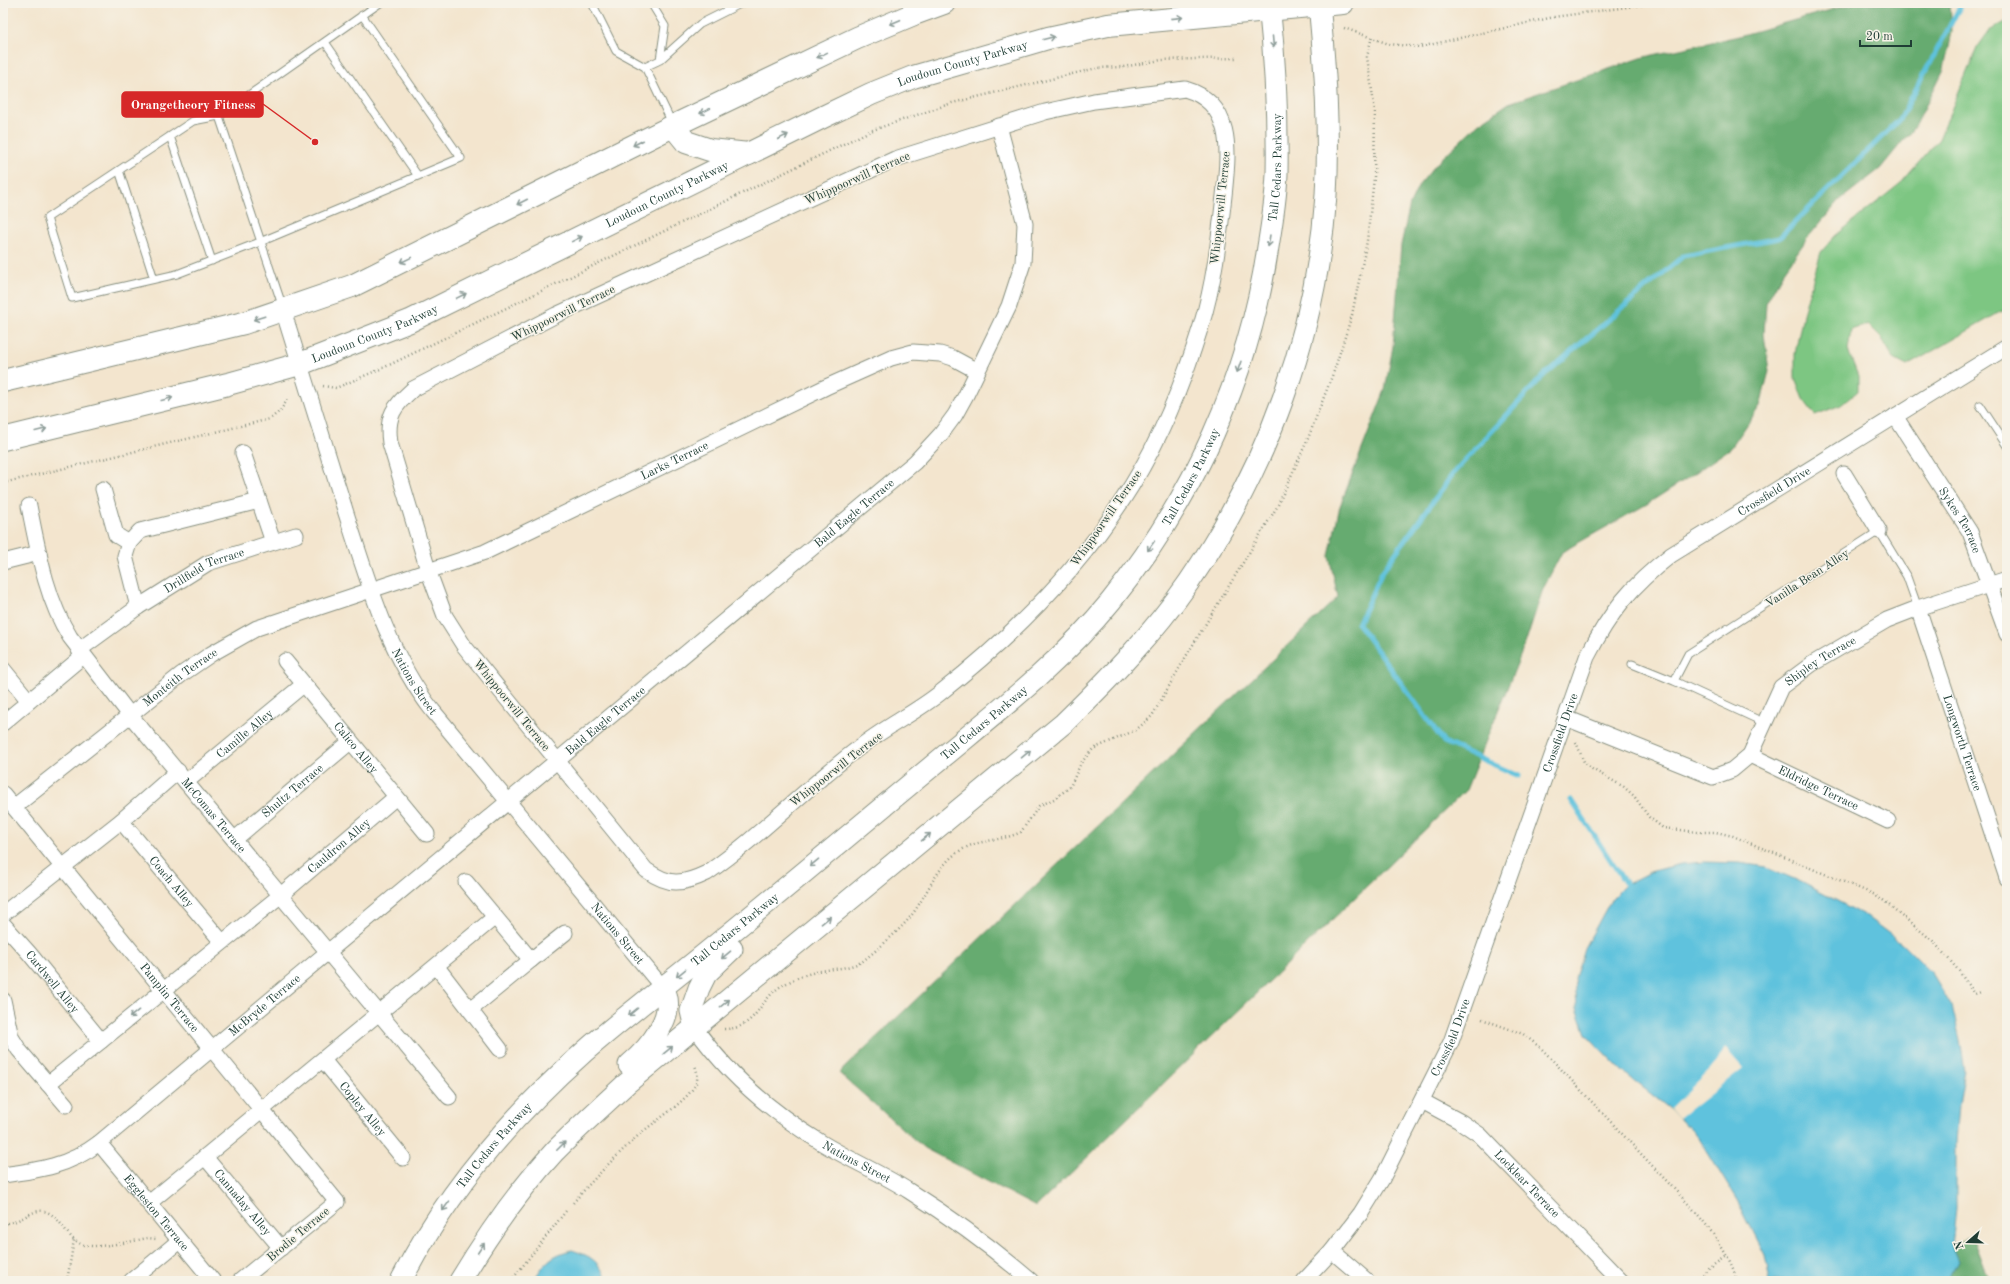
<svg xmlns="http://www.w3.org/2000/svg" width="2010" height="1284" font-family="'Old Standard TT',serif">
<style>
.green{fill:#7dc682;stroke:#4e825b}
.forest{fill:#66ab70;stroke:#427452}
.water{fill:#5fc2dd;stroke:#3f8088}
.pier{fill:#f3e5ce}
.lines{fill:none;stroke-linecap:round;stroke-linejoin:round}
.stream{stroke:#5fc2dd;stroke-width:5}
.lane-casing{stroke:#899181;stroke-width:9}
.street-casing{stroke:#899181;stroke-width:17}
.secondary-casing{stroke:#899181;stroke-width:23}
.primary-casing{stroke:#899181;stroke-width:24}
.path{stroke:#899181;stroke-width:2.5;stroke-dasharray:1 3;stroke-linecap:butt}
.lane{stroke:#fff;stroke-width:7}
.street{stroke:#fff;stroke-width:15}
.secondary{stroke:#fff;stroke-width:21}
.primary{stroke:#fff;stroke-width:22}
.oneway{stroke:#8f9e9a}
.labels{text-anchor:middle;stroke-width:3;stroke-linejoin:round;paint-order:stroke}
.street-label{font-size:12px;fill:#1f3d34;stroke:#f7f3e8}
.leader{fill:none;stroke:#d62828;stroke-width:1.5}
.callout-dot{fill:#d62828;stroke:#f7f3e8;stroke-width:1.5}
.callout{fill:#d62828;stroke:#d62828;stroke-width:1.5}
.callout-label{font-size:13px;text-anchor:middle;font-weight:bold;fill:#fff}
</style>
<rect width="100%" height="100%" fill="#f7f3e8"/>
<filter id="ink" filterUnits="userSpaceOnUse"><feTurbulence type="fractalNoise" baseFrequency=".025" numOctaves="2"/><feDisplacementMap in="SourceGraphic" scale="8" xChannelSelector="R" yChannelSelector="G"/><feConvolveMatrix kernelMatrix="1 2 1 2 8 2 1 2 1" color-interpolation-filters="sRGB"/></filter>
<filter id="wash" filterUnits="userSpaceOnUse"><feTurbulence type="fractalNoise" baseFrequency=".012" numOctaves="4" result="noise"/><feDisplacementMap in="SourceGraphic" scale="16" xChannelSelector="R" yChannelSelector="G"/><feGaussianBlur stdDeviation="0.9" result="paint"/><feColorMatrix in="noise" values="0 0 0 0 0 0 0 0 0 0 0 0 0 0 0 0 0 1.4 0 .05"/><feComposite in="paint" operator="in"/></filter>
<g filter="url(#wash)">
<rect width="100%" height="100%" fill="#f3e5ce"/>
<path class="green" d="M2007,21V308L1907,366L1894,359L1881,337L1868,324L1851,330L1848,350L1858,376V391L1841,405L1815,415L1803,399L1795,379V354L1803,314L1821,252L1835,236L1902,182L1939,139L1977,48L1989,31Z"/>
<path class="forest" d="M1855,3H1950L1952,32L1944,69L1916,125L1880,169L1840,200L1809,236L1784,271L1766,303L1764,334L1769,371L1760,406L1731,448L1686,479L1647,504L1562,552L1543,589L1525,644L1466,790L1036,1207L924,1148L839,1073L1338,597L1329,556L1340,506L1385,390L1393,346L1401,245L1410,204L1419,185L1439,161L1478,124L1509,103L1644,57L1739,36Z
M1972,1234L1990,1281H1948L1958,1261L1952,1247Z"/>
<path class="water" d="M1704,862L1739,863L1767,867L1801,882L1864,915L1903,944L1932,973L1952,1006L1960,1040L1965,1071L1959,1103L1956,1143V1208L1952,1247L1958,1261L1948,1281H1770L1765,1255L1738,1202L1700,1140L1670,1109L1622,1071L1586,1034L1577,1008L1575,978L1584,949L1612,898L1626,884L1650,872L1681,864Z
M572,1250C593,1257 598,1261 608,1281H533C545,1263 550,1255 572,1250Z"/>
<path class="pier" d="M1725,1048L1743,1068L1679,1119L1670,1109L1717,1062Z"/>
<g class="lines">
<path class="stream" d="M1519,776L1444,742L1358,624L1382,572L1455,471L1543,376L1683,256L1779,238L1900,119L1962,3
M1571,800L1626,884"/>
</g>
</g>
<g filter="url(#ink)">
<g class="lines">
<defs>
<path id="lane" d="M592,3L616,51L645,67L672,123
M651,3L665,26L660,60
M325,42L418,176
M645,67L660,60L700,24L742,3
M219,116L193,121L47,218L72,298L177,274L260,242L461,158L362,15
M170,136L212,261
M119,170L154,279
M283,308L219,116L380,3
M1980,405L2007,446
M1632,664L1674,681L1765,723
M1674,681L1688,654L1879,531L1907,577L1918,608"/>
<g id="street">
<path d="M1185,89C1236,104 1228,155 1224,196C1219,240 1214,284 1201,326C1184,381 1162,436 1132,485C1083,565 1014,635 940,693C915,713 885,727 860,747C807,786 761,836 707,873C682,885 669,886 646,870L464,646L445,616L428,570L390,443C386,416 394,406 413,389L556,315L895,159L1045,112L1094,101Z"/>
<path id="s1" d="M283,310C304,378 325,445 346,513C368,581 388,654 433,711L663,988"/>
<path id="s2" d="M1895,416L1970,532L2007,634"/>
<path d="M243,453L273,542"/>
<path d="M1844,474L1879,531"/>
<path d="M103,489L116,535L129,543"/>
<path id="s3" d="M29,506C38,550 46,599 70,637L130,715L449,1097"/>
<path d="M3,562L39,553"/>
<path id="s4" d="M138,607L208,563L296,535"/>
<path id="s5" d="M1918,608L2007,878"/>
<path d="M79,650L138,607L125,556L129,543L140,531L259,501"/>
<path id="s6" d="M285,661L427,834"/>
<path d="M3,669L29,701"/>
<path id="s7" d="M1566,718L1713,777L1732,770L1750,755L1781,687L1812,664L1887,620L1918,608L2007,579"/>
<path d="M3,723L83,656"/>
<path id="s8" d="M1750,755L1888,821"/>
<path id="s9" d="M186,782L303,685"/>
<path id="s10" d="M3,794L337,1202L240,1281"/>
<path id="s11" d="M14,807L182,674L211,654L257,628L485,552L826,387L891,358L913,352L940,354L953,358L977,371"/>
<path id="s12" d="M121,821L222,942"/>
<path id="s13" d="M235,839L350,742"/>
<path d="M466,882L531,960L565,933"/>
<path d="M3,914L121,821L178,771"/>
<path id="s14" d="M3,924L29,953L101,1041"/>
<path d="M437,967L500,1049"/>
<path d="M3,1000L11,1037L19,1050L66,1105"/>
<path d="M470,1010L531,960"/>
<path id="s15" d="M695,1028C728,1075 773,1113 822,1143C850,1160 881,1173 909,1191C952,1218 993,1248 1031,1281"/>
<path id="s16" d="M323,1060L403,1158"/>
<path id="s17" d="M48,1084L281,895L396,797"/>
<path id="s18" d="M1422,1101L1461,1122L1480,1135L1621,1281"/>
<path id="s19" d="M99,1143L213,1281"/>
<path id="s20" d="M205,1157L281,1248"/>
<path id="s21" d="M3,1175C40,1170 69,1166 99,1143L915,462L941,434L955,415L966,395L1009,306L1023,263L1025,224L999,126"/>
<path d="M149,1203L495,917"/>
<path d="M1332,1251L1367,1281"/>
<path d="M131,1281L179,1241"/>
<path id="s22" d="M1304,1281L1332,1251L1361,1213L1382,1179L1451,1042L1587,657C1610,612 1631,586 1671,555L2007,347"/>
</g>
<g id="secondary">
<path d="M695,1028L691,1011L699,988L706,974L732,949"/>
<path d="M629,1065C648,1049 679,1014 663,988"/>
<path id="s23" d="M401,1281C445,1194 511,1117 584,1052C618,1022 655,994 691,965C772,900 851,833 931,767C993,715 1059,665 1111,601C1193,499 1249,377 1268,247C1272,223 1276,199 1277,174C1278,117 1275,60 1269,3"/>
<path d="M460,1281C487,1236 519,1190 555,1151C578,1128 602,1106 626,1084L1064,723C1109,679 1153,634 1189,582C1267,468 1317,333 1326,195C1330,131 1325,67 1319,3"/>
</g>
<g id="primary">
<path d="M673,126L686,142L710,150L749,154"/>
<path d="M3,381L244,323L352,286L673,126L857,38L914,14L944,3"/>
<path id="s24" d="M3,439L228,384L300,364L410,321L823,117L871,94L913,77L1048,38L1108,25L1343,3"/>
</g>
</defs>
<use href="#lane" class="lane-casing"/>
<use href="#street" class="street-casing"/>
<use href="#secondary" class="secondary-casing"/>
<use href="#primary" class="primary-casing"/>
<path class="path" d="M1344,28L1389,44L1420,47L1554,17L1657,3
M323,386L336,388L385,367L870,131L952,103L1097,68L1123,67L1161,60L1236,58
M3,483L270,419L280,411L288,399
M1576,742L1584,762L1592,769L1624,787L1634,796L1649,817L1663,828L1697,832H1716L1733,836L1878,896L1933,941L1959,971L1974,994L1980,992
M1482,1019L1523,1034L1541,1048L1694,1210C1712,1231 1729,1254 1737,1281
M724,1029C758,1029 758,999 783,985C792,980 803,975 812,973C829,968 847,970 863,961C878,949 893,936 906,922C927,899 935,863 965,848C982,839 1003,841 1021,832L1039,806L1054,799L1070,787L1081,763L1093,749L1136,730L1152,716L1188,653L1277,507L1307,441L1334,371L1352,315L1367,241L1374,178L1375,111L1367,57L1372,36
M573,1203C594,1178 616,1156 640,1134C655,1121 686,1102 695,1085C699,1078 697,1072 695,1065
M3,1223C18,1225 31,1209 43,1211C60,1214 65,1236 79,1243C92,1251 132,1241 148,1238L156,1239
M67,1281L74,1240
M511,1281L566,1211
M1698,1281L1708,1268L1726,1255"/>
<use href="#lane" class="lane"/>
<use href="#street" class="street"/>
<use href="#secondary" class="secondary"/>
<use href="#primary" class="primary"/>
</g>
<defs><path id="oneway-shaft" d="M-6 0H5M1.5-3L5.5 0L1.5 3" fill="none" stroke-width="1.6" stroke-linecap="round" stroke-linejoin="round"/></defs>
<g class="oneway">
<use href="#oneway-shaft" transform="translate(1177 18) rotate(-6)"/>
<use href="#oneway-shaft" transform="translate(895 22) rotate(157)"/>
<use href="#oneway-shaft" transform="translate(1049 38) rotate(-14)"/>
<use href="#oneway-shaft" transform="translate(1273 42) rotate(85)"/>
<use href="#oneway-shaft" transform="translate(822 55) rotate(154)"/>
<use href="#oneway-shaft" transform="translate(705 111) rotate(154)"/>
<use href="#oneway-shaft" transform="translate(783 137) rotate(-26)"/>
<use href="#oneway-shaft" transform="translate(638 143) rotate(153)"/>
<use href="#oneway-shaft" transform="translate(522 202) rotate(153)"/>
<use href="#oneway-shaft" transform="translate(577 239) rotate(-26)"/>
<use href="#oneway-shaft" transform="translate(1269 241) rotate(99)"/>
<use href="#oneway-shaft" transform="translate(406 260) rotate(154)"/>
<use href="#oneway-shaft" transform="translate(461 296) rotate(-26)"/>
<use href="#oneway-shaft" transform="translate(259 318) rotate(162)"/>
<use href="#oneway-shaft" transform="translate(1239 367) rotate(109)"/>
<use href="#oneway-shaft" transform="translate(167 399) rotate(-14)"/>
<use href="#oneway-shaft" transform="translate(41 430) rotate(-14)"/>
<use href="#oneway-shaft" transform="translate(1151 546) rotate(125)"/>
<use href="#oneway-shaft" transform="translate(1026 754) rotate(-40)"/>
<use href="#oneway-shaft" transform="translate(926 837) rotate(-40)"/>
<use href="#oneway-shaft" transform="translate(814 863) rotate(140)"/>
<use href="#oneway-shaft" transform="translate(826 920) rotate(-40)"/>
<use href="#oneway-shaft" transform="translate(726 955) rotate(140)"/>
<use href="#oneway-shaft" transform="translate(681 973) rotate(141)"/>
<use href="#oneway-shaft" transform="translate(725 1003) rotate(-39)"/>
<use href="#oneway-shaft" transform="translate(633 1012) rotate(141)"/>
<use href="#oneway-shaft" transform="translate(134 1014) rotate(141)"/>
<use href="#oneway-shaft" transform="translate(668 1050) rotate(-39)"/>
<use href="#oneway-shaft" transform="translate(561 1146) rotate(-45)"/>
<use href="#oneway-shaft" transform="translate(446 1206) rotate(126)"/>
<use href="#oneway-shaft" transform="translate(481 1248) rotate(-56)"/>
</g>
</g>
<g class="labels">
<g class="street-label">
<text dy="4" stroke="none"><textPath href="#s24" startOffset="1035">Loudoun County Parkway</textPath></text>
<text dy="4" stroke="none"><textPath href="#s23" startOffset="1461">Tall Cedars Parkway</textPath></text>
<text transform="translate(857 178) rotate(-24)" y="4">Whippoorwill Terrace</text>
<text dy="4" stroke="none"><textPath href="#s24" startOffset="711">Loudoun County Parkway</textPath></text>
<text transform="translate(1220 208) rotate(-84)" y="4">Whippoorwill Terrace</text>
<text transform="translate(563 313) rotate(-26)" y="4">Whippoorwill Terrace</text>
<text dy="4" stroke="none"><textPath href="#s24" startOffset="387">Loudoun County Parkway</textPath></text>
<text dy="4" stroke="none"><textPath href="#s11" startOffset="753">Larks Terrace</textPath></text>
<text dy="4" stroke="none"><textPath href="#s23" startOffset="1137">Tall Cedars Parkway</textPath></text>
<text dy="4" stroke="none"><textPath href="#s22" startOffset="945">Crossfield Drive</textPath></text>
<text dy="4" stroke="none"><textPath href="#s21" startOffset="1086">Bald Eagle Terrace</textPath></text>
<text transform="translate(1106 518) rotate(-55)" y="4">Whippoorwill Terrace</text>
<text dy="4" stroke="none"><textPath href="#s2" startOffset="123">Sykes Terrace</textPath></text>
<text dy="4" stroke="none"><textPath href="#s4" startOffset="76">Drillfield Terrace</textPath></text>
<text transform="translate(1807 578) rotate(-33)" y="4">Vanilla Bean Alley</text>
<text dy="4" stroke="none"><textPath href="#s7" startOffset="324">Shipley Terrace</textPath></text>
<text dy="4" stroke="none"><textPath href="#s11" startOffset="211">Monteith Terrace</textPath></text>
<text dy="4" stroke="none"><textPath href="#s1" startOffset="395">Nations Street</textPath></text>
<text transform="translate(512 705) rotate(51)" y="4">Whippoorwill Terrace</text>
<text dy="4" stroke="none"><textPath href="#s21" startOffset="762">Bald Eagle Terrace</textPath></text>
<text dy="4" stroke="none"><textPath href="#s23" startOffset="813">Tall Cedars Parkway</textPath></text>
<text dy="4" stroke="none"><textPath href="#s22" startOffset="610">Crossfield Drive</textPath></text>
<text dy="4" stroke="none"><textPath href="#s9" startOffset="76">Camille Alley</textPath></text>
<text dy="4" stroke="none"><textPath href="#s5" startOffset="142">Longworth Terrace</textPath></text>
<text dy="4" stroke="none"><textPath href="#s6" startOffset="112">Calico Alley</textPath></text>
<text transform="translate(836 769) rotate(-38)" y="4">Whippoorwill Terrace</text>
<text dy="4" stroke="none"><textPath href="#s8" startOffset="76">Eldridge Terrace</textPath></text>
<text dy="4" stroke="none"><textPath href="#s13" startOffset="75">Shultz Terrace</textPath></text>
<text dy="4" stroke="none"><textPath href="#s3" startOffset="367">McComas Terrace</textPath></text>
<text dy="4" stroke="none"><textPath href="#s17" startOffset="376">Cauldron Alley</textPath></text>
<text dy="4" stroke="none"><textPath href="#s12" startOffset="79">Coach Alley</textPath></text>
<text dy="4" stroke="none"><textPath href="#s23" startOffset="489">Tall Cedars Parkway</textPath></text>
<text dy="4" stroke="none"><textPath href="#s1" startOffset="719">Nations Street</textPath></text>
<text dy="4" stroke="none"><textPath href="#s14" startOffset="76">Cardwell Alley</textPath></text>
<text dy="4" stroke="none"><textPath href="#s10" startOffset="263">Pamplin Terrace</textPath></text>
<text dy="4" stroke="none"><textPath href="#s21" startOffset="318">McBryde Terrace</textPath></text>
<text dy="4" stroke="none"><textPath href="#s22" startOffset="286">Crossfield Drive</textPath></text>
<text dy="4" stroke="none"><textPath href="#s16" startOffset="63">Copley Alley</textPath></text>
<text dy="4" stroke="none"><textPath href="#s23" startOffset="165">Tall Cedars Parkway</textPath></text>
<text dy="4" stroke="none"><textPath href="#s15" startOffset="212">Nations Street</textPath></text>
<text dy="4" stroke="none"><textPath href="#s18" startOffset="135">Locklear Terrace</textPath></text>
<text dy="4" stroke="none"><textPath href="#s20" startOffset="59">Cannaday Alley</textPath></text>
<text dy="4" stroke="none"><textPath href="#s19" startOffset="90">Eggleston Terrace</textPath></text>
<text transform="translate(298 1234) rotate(-40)" y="4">Brodie Terrace</text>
</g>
</g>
<path class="leader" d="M315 142L263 104"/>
<circle class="callout-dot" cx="315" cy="142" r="4"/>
<rect class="callout" x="122" y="92" width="141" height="25" rx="4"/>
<g class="callout-label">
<text x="193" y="109">Orangetheory Fitness</text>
</g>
<rect width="2010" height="1284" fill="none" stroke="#f7f3e8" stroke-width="16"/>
<g transform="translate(1968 1242) rotate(250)" stroke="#f7f3e8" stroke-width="3" paint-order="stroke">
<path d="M0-3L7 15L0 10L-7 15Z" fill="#1f3d34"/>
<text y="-6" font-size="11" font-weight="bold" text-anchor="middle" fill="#1f3d34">N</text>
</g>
<path d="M1860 40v6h51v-6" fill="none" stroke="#1f3d34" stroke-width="2"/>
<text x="1866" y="40" font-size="12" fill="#1f3d34" stroke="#f7f3e8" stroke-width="3" paint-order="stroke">20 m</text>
</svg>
